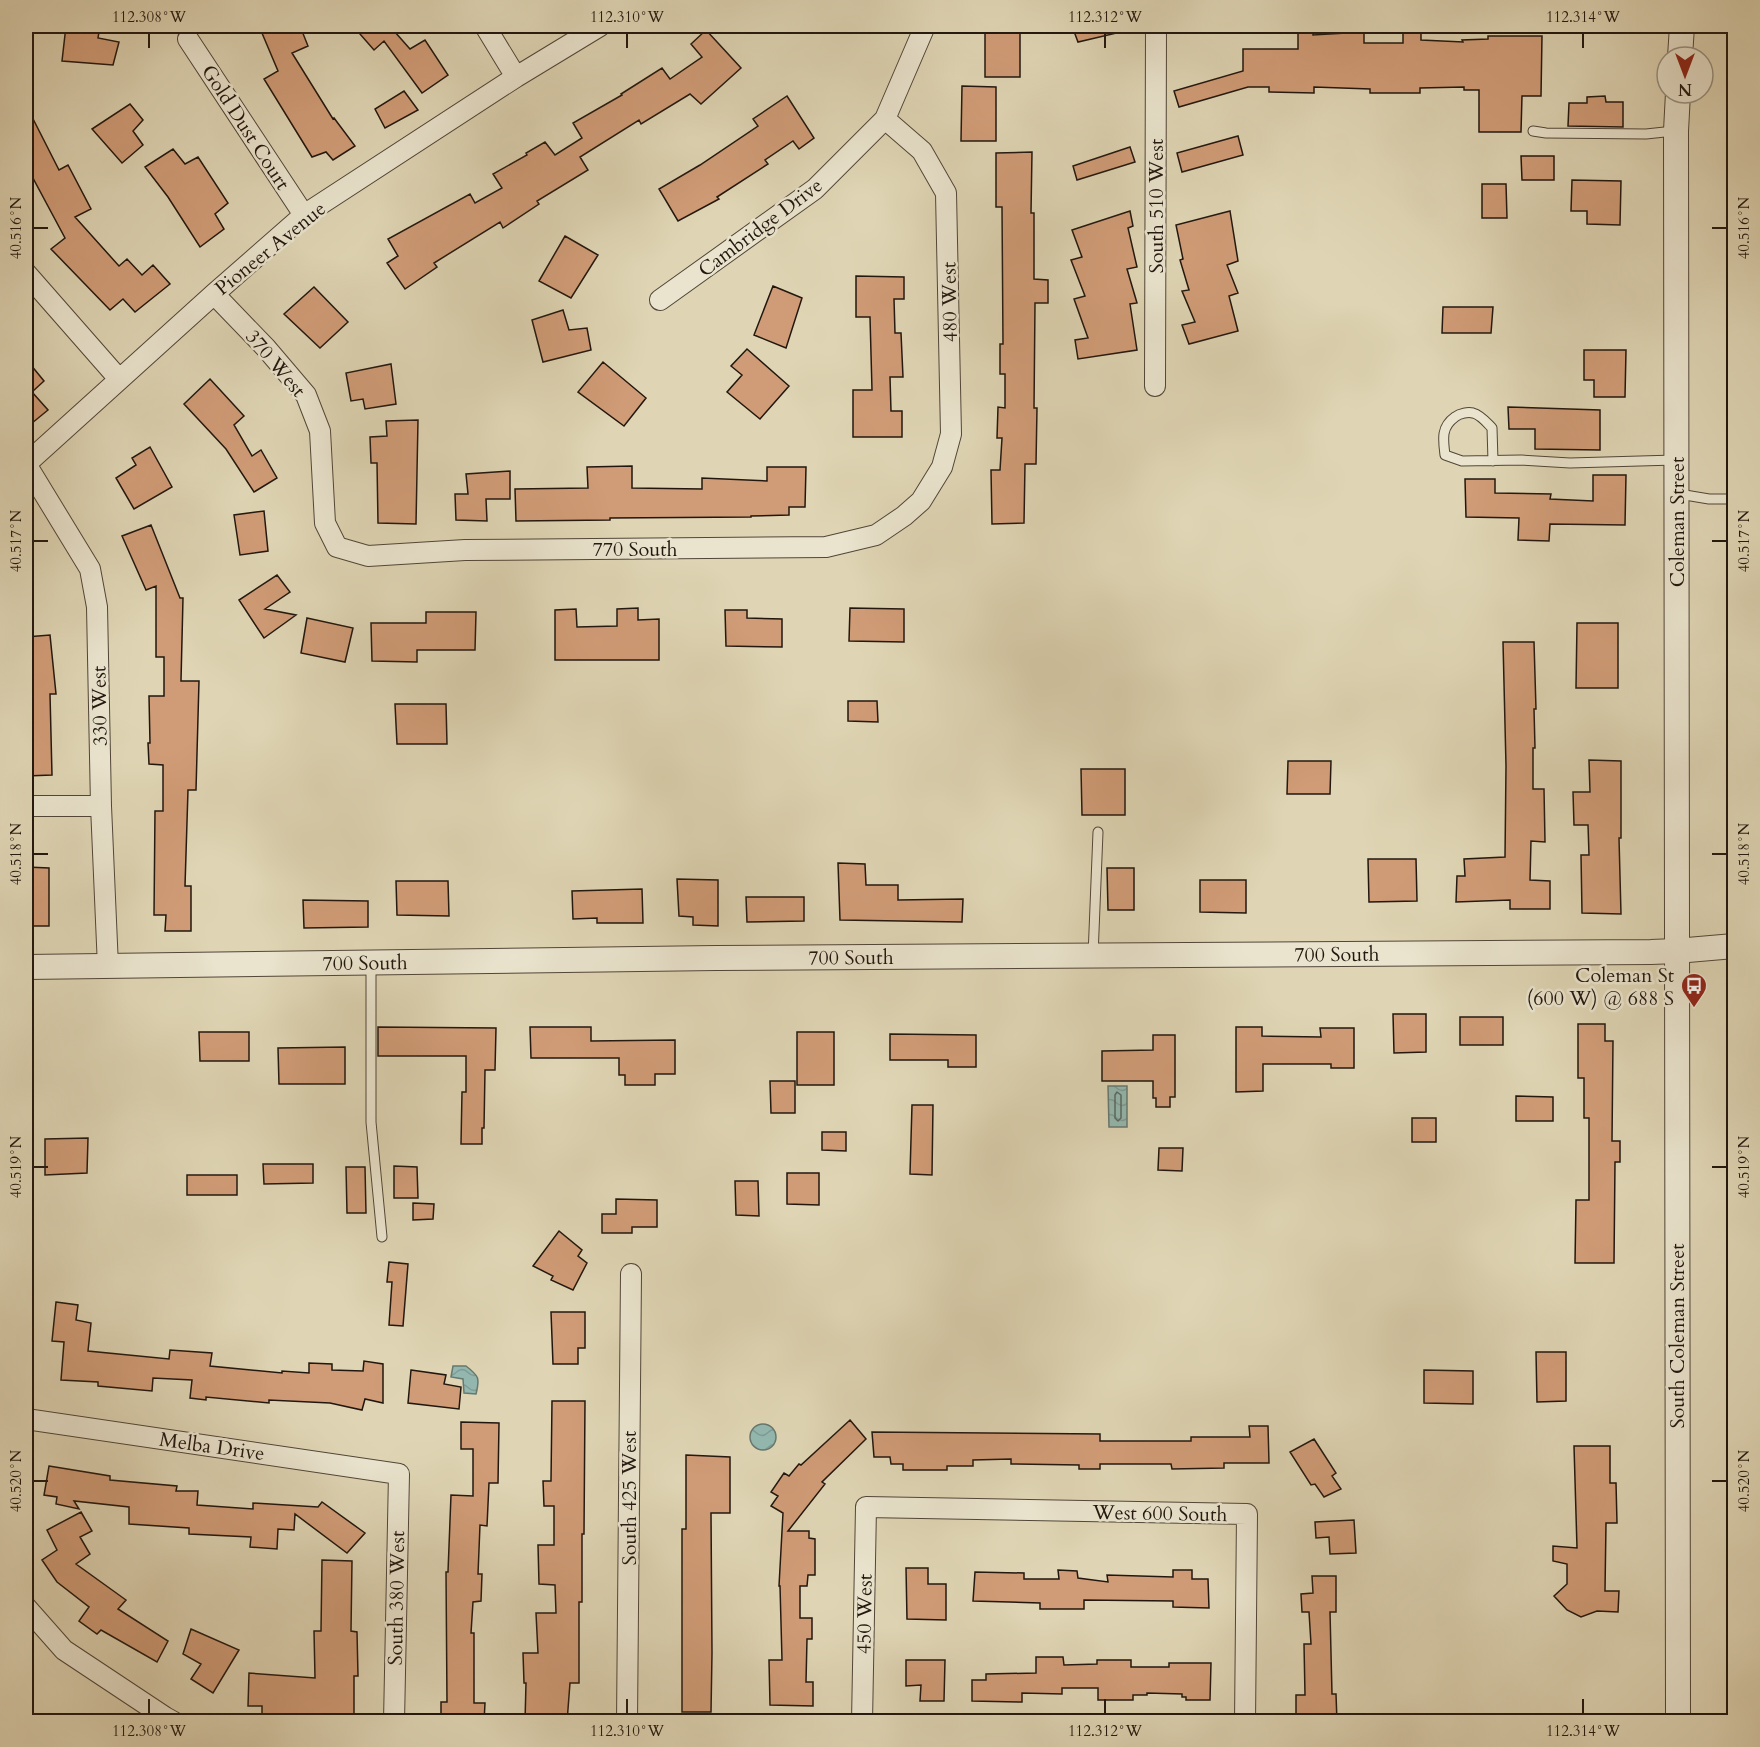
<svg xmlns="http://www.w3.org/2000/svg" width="1760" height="1747" font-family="Cardo,serif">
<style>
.water{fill:url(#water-waves);stroke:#667870;stroke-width:1.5}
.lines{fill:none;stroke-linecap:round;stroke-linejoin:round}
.shore{stroke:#5a6860;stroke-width:1.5}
.building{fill:#d09c77;stroke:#22170f;stroke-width:1.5}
.service-casing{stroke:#514638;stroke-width:11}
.minor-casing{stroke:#514638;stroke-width:22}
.tertiary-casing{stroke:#514638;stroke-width:26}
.service{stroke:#eae4ce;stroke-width:9}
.minor{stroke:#eae4ce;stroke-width:20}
.tertiary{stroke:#eae4ce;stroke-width:24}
.ticks{fill:none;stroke:#22170f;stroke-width:2}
.labels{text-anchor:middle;stroke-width:5;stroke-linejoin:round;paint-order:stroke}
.street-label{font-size:20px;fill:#22170f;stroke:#eae4ce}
.poi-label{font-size:20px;fill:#22170f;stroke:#eae4ce;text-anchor:end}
.neatline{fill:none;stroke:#22170f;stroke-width:2}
.ticks-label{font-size:15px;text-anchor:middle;fill:#22170f}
</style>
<defs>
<pattern id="water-waves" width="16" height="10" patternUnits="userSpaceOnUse" patternTransform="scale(1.5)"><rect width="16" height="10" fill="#93b8b0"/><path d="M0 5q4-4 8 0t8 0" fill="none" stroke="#7e9d96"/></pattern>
</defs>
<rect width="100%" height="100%" fill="#dfd5b4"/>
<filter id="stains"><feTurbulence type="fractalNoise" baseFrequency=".00333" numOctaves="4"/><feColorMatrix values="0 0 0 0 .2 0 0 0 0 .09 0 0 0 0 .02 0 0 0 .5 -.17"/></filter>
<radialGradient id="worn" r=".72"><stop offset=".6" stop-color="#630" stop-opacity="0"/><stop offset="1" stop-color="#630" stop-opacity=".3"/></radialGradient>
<path class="water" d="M1127,1086V1127H1109L1108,1086Z
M453,1366H466C479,1376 480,1378 476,1394L464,1393L463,1379L451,1377Z
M750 1437a13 13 0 1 1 26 0a13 13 0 1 1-26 0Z"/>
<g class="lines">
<path class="shore" d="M1117,1092L1121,1095V1118L1118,1121L1115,1118V1095Z"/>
</g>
<path class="building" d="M66,26H100L98,38L119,42L113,65L62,61Z
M259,26H300L308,46L292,53L333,119L334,118L355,146L333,160L326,152L312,157L264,79L278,71Z
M353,26H402L395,32L410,49L425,40L448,75L422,93L384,41L374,50Z
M985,26H1020V77H985Z
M1072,26H1121V32L1078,42Z
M706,30L741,68L701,104L690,94L641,124L639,120L580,157L588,170L537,201L539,204L503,228L500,222L434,263L437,267L405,289L387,263L398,256L388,239L470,194L475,203L502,188L493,174L527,155L526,153L545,142L555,155L582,138L573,123L622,95L621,94L662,68L670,79L702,57L691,44Z
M1403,30L1421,31V40L1463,42L1462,40L1488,39V36H1542L1541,96H1522L1521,132H1479V90H1464V87L1420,88V93H1370V89L1314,87V93L1269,92V87H1248L1179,107L1174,91L1243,71V49H1298V31H1313V35L1364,32V43H1403Z
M962,86L996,87V141H961Z
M404,91L418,110L385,128L375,109Z
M787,96L814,138L799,149L793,141L765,160L768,164L717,197L719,199L678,221L659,189L700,165L758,126L753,119Z
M1605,96L1606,102H1623V127L1568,126L1569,103H1587V97Z
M130,104L143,120L133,131L143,145L122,163L92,129Z
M26,105L59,170L68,165L91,209L75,217L119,266L127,259L142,275L153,265L170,284L135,312L123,299L110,310L51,249L65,238L26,165Z
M1238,136L1243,155L1182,172L1177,153Z
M1130,147L1135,162L1077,180L1073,166Z
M173,149L185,164L198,157L228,203L215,214L224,229L200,247L168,197L145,167Z
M1032,152L1031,213H1034V279L1048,280V303H1035L1034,408H1037L1036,464H1025L1024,523L992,524L991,470H1000L1002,438H997L998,407L1005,408V374H1000V344H1003L1002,207H996V153Z
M1521,156H1554V180H1522Z
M1572,180L1621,181L1620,225L1587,224V211H1571Z
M1482,184H1506L1507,218H1482Z
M1130,211L1133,226L1128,228L1137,267L1127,269L1137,303L1130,304L1137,350L1078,359L1075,340L1088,338L1074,299L1085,296L1071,260L1082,257L1072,230Z
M1230,211L1238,261L1227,265L1238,293L1229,296L1238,331L1189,344L1182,325L1195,322L1182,291L1189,290L1180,260L1183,259L1176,225Z
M565,236L598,255L571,298L539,281Z
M856,276L904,277V299H894L895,333H901L903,377H890L891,411H902V437H853V390H872L870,317H856Z
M773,286L802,298L786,348L754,335Z
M314,287L348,322L320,348L284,314Z
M1443,307H1493L1491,333H1442Z
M563,310L569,330L587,328L591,350L543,362L532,320Z
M747,349L789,386L760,419L727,392L742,375L731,366Z
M1584,350H1626L1625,397H1594V380H1584Z
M26,359L44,381L32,392L48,410L26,428Z
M603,362L646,398L624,426L578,392Z
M391,364L396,404L365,409L363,399L351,401L346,373Z
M210,379L244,416L234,425L252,456L261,450L277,478L254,492L226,449L184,404Z
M1508,407L1600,410V450L1535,449V429H1509Z
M418,420L416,524L378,523L377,463H371L370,437L387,436L386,421Z
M150,447L172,487L134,509L116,478L136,465L132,458Z
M632,466V488L702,489V478L767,481V467H806L805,507H789V515L751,516V517L610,518V520L516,521L515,489L588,488L587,467Z
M510,471V499H486L487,521L456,520L455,494H468L466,474Z
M1593,475H1626L1625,525L1550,524L1549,541L1518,540L1519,518L1466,517L1465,479H1495V493L1551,494L1550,499L1593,501Z
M264,511L268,551L240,555L234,515Z
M151,525L180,598H183L181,681H199L196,790H188L185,886H191V931H165L166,915H154L155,811H163V765L149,764L148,743H150L149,696H164V657H156V586L146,590L122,536Z
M277,575L290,592L265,609L296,615L264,638L239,600Z
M638,608V620L659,619V660H555V610L576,609L577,627L617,626V609Z
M850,608L904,609V642L849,641Z
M725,610H747V618L782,619V647L726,646Z
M426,612H476L475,650H417V662L372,661L371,623H426Z
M307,618L353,628L345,662L301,653Z
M1577,623H1618V688H1576Z
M50,635L56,694H50L52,775L26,776V637Z
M1503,642H1534L1536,709H1534L1535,748H1533V789H1544L1545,842L1531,841L1530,880L1550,881V909H1510V900L1456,902L1457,876H1465L1464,859L1505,857L1506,766Z
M848,701H877L878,722L848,721Z
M395,704H446L447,744H397Z
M1589,760L1621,761V838H1619L1621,914L1582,913L1581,855H1589L1588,825H1574L1573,792H1590Z
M1288,761H1331L1330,794H1287Z
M1081,769H1125V815H1082Z
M1368,859H1416L1417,901L1369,902Z
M838,863L865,864L866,885H898V900L963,899L962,922L840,920Z
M26,867L49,868V926H26Z
M1107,868H1134V910H1108Z
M677,879L718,880V926L693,925V917L679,916Z
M1200,880H1246V913L1200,912Z
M396,881H448L449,916L397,915Z
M642,889L643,923H597V918L573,919L572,891Z
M746,897H804V921L747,922Z
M303,900L368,901V927L304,928Z
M1393,1014H1426V1052L1394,1053Z
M1460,1017H1503V1045H1460Z
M1578,1024H1605V1041H1613L1612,1141H1620V1162H1615L1614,1263H1575L1576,1200H1589V1118H1584V1078H1578Z
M378,1027L496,1028L495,1070H485L484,1128H482V1144H461L462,1092H466V1056H378Z
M530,1027H591V1041L675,1040V1074H655V1085H625V1075H619V1058H531Z
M1236,1027H1262V1036L1321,1037L1320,1028H1354V1068H1331V1064H1263V1091L1236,1092Z
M199,1032H249V1061H200Z
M797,1032H834V1085H797Z
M890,1034L976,1035V1067H948V1060H890Z
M1153,1035H1175V1097H1170V1107H1156V1098H1153V1081H1102V1051L1153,1050Z
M345,1047V1084H279L278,1048Z
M770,1081H795V1113H771Z
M1516,1096L1553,1097V1121H1516Z
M912,1105H933L932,1175L910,1174Z
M1412,1118H1436V1142H1412Z
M822,1132H846V1151L822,1150Z
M88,1138L87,1173L45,1175V1139Z
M1159,1148H1183L1182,1171L1158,1170Z
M263,1164H313V1183L264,1184Z
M394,1166L417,1167L418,1198H394Z
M346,1167H365L366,1213H347Z
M787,1173H819V1205L787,1204Z
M187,1175H237V1195H187Z
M735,1181H758L759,1216L736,1215Z
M616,1199L657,1200V1227H632V1233H602V1214H616Z
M413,1203L434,1204L433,1219L413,1220Z
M559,1231L582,1250L578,1256L587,1263L573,1290L551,1280L553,1276L533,1266Z
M389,1262L408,1264L403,1326L389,1325L392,1282H387Z
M56,1302L78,1305L76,1320L91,1323L88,1351L169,1359L170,1350L212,1353L210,1366L282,1373V1371L309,1373V1363L332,1364V1370L363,1371L364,1361L383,1364V1403L365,1399L362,1410L330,1403L269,1400V1403L206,1397V1400L190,1398L192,1380L153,1378L152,1391L98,1386V1382L61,1380L64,1342L52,1341Z
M551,1312H585V1348H578V1364H553Z
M1536,1352H1566V1401L1537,1402Z
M411,1370L446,1375L444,1384L461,1387L459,1409L408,1403Z
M1424,1370L1473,1371V1404L1424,1403Z
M552,1401H585L584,1534H582V1602H579V1683H570L567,1722H525L526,1683H524L523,1653H538L536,1613H556L555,1585L539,1584L538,1545H554V1506H544L543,1481H551Z
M850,1420L866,1439L822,1482L825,1484L788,1531H809V1538L815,1539V1575H808L807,1586H800V1618H812V1639H807L806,1682H813V1706L770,1705L769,1660H782L780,1586H779L783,1513L771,1506L778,1496L771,1492L784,1473L789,1476L799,1464L801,1465Z
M461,1422L499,1423L498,1483H489L487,1526L480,1525L478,1574H482L481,1601L473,1602L471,1633H474V1703H485L484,1722H441V1702H447L446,1572H448L451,1495L473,1496V1449H461Z
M1249,1426H1268L1269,1463H1224V1468L1172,1469L1171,1464H1100V1469H1079V1465L1011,1464V1459L973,1460V1466H947V1470H903V1464H891L890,1457H874L872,1432L1100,1434V1441H1191V1437H1250Z
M1314,1439L1336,1473L1332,1476L1341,1489L1324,1497L1315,1484L1311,1485L1290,1452Z
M1574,1446H1610V1483H1616L1617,1523H1606L1605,1591H1619L1618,1612L1597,1611L1581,1617L1567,1610L1554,1596L1567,1584V1564L1553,1561V1546L1577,1548Z
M686,1455L730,1457V1513H711L712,1653L711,1712H682V1529H686Z
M49,1466L110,1476V1480L177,1486L176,1491H198L197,1505L253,1509V1503L318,1507L322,1502L365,1533L347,1553L295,1514L294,1530L278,1529L277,1549L250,1547L251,1537L189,1534V1528L129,1524V1507L74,1501L79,1509L56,1504L57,1497L44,1495Z
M81,1512L92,1531L80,1537L90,1554L76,1564L126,1600L118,1609L168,1641L157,1662L101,1630L97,1634L79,1621L89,1607L57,1582L42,1560L57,1550L47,1530Z
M1354,1520L1356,1553L1330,1554L1329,1537L1316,1538L1315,1522Z
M322,1560L352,1561L351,1631L357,1632L358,1676H354V1716L314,1715L313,1720L262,1716V1706H248L249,1673L315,1678L314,1631H321Z
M906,1568H928V1584H946V1620L907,1619Z
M1058,1570L1077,1571L1078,1578L1108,1582L1107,1575L1173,1577V1570H1192V1579H1208L1209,1608L1173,1607V1601L1084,1600V1609H1040V1603L973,1601L975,1572L1024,1573V1579H1059Z
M1312,1576H1336V1612H1330L1332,1694H1336L1337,1722H1296V1695H1305L1304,1644H1311L1309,1612H1302L1301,1594L1313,1593Z
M191,1629L239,1650L213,1693L191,1679L201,1664L183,1654Z
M1036,1657H1063L1064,1665L1097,1664V1660H1131V1667H1169V1663H1211L1210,1700H1186V1697H1182V1694L1147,1693V1695H1133V1700H1098V1688H1062V1694L1022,1693V1702L972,1701V1680H986V1674L1036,1673Z
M906,1660H945L944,1701H920L921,1685L906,1686Z"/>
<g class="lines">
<defs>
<path id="service" d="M1533,131L1546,133L1646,134L1674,131
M1493,461L1492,428C1487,423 1481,415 1473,413C1468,412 1460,413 1455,417C1441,427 1443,439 1445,455L1462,461L1521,460L1570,463L1675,460
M1679,494L1709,499H1734
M1093,956L1098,832
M371,963V1122L382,1237"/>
<path id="minor" d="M485,26L516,77
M188,39L304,215
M26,273L119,379
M214,294L266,348L306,395L320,431L325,523L337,547L368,556L465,550L826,547L876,535L904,516L921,501L942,467L951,434L946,193L922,151L885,119
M660,300L815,189L885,119L925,26
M1155,386L1156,26
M26,464L214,294L304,215L516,77L600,26
M26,464L90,569L97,607L101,806L108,967
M26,806H101
M26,1419L399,1474L394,1722
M26,1607L64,1650L165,1717L174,1722
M627,1722L631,1274
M862,1722L866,1507L1247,1514L1245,1722"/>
<g id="tertiary">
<path d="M1680,57L1682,26"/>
<path id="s1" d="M26,967L716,958L1651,952L1676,951L1734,946"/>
<path d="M1678,1722L1676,131L1678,93"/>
</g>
</defs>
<use href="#service" class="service-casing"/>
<use href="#minor" class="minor-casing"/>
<use href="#tertiary" class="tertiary-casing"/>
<use href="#service" class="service"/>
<use href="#minor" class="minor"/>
<use href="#tertiary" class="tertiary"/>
</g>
<path class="ticks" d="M149,33V48M627,33V48M1105,33V48M1583,33V48M33,228H48M1712,228H1727M33,541H48M1712,541H1727M33,854H48M1712,854H1727M33,1167H48M1712,1167H1727M33,1481H48M1712,1481H1727M149,1699V1714M627,1699V1714M1105,1699V1714M1583,1699V1714"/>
<defs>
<symbol id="bus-pin" viewBox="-11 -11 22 30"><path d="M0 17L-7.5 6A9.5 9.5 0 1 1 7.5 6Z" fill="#8f2418" stroke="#eae4ce"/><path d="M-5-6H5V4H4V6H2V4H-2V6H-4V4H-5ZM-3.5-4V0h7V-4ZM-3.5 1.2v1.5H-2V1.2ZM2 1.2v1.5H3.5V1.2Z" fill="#fff"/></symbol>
</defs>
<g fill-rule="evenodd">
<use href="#bus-pin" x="1679" y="971" width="30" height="40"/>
</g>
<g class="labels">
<g class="street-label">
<text transform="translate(246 127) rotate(57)" y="7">Gold Dust Court</text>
<text transform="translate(1156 206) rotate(-90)" y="7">South 510 West</text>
<text transform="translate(760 227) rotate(-37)" y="7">Cambridge Drive</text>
<text transform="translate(270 248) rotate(-39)" y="7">Pioneer Avenue</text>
<text transform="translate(949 302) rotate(-91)" y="7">480 West</text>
<text transform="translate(276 363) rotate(50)" y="7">370 West</text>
<text transform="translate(1677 522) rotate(-90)" y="7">Coleman Street</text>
<text x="635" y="556">770 South</text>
<text transform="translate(99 706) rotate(-91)" y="7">330 West</text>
<text dy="7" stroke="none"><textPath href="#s1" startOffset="1311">700 South</textPath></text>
<text dy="7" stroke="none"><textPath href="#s1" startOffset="825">700 South</textPath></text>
<text dy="7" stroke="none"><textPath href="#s1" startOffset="339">700 South</textPath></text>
<text transform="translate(1677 1336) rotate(-90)" y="7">South Coleman Street</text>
<text transform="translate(212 1446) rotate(8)" y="7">Melba Drive</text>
<text transform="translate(629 1498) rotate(-90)" y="7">South 425 West</text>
<text transform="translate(1160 1513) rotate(1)" y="7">West 600 South</text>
<text transform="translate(396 1598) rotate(-89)" y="7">South 380 West</text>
<text transform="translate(864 1614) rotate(-89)" y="7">450 West</text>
</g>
<g class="poi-label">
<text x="1674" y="982">Coleman St<tspan x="1674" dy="23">(600 W) @ 688 S</tspan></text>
</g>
</g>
<rect width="1760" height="1747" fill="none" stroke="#dfd5b4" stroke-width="66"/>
<g transform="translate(1685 75) rotate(180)"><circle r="28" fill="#eae4ce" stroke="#9a9282" stroke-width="1.5"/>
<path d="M0-4.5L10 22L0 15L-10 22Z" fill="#8f2418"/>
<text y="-9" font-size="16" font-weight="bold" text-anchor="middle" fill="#22170f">N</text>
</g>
<rect x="33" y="33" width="1694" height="1681" class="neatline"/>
<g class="ticks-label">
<text x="149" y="22">112.308°W</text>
<text x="627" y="22">112.310°W</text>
<text x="1105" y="22">112.312°W</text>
<text x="1583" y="22">112.314°W</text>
<text transform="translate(1744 228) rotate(-90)" y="5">40.516°N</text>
<text transform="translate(16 228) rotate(-90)" y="5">40.516°N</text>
<text transform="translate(1744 541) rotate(-90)" y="5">40.517°N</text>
<text transform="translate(16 541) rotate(-90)" y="5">40.517°N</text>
<text transform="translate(1744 854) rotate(-90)" y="5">40.518°N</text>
<text transform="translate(16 854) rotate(-90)" y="5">40.518°N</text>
<text transform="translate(1744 1167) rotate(-90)" y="5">40.519°N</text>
<text transform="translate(16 1167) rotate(-90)" y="5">40.519°N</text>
<text transform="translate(1744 1481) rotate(-90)" y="5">40.520°N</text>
<text transform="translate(16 1481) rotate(-90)" y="5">40.520°N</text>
<text x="149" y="1736">112.308°W</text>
<text x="627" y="1736">112.310°W</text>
<text x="1105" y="1736">112.312°W</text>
<text x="1583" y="1736">112.314°W</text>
</g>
<rect width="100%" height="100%" filter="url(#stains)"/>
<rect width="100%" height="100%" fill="url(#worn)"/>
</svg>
